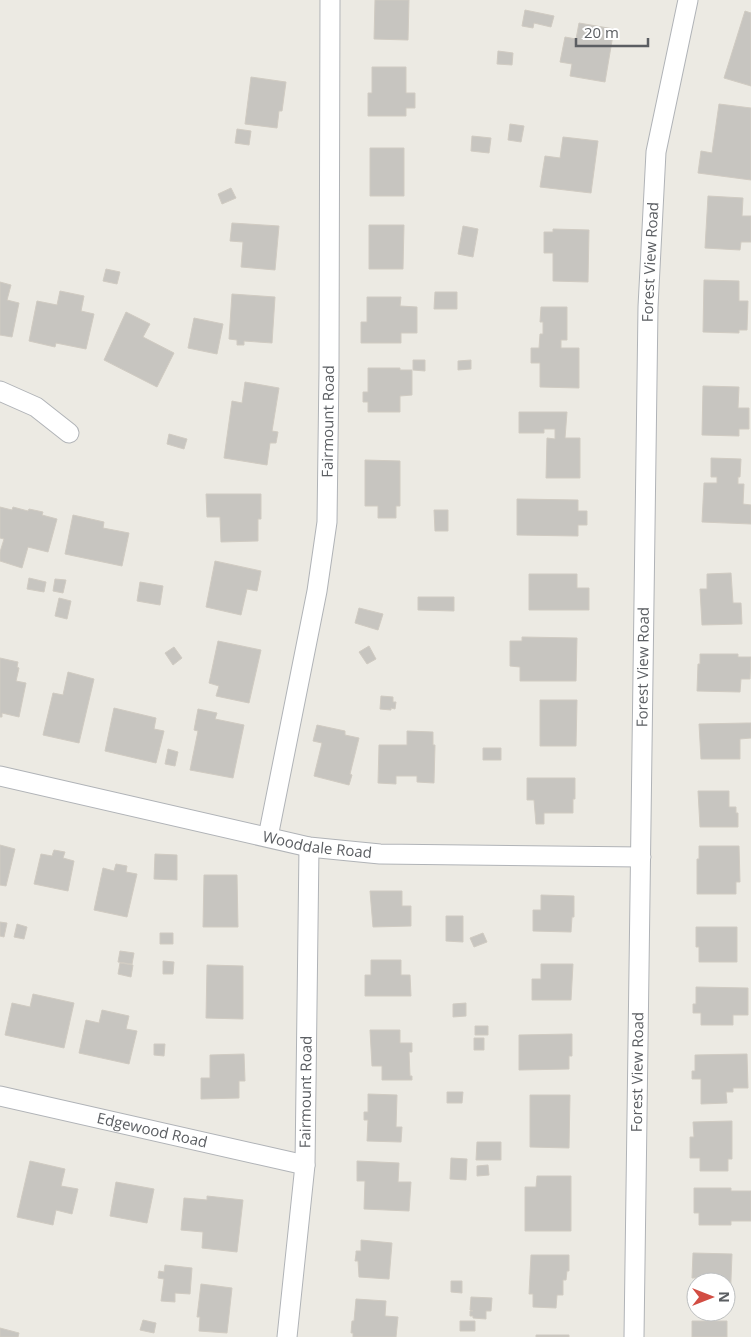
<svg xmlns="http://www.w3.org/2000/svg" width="751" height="1337" font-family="'Open Sans',sans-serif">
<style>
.building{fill:#c7c5c0;stroke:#d0cbc2}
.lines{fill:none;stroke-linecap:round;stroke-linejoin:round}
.minor-casing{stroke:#b0b3b7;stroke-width:21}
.minor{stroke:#fff;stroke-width:19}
.labels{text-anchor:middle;stroke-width:4.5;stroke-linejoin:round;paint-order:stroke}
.street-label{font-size:15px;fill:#5b5e62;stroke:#fff}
</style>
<rect width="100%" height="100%" fill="#eceae3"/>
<path class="building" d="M375,0H409L408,40L374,39Z
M525,10L554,16L551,27L534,23L533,28L522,26Z
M745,11L751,13V86L724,78Z
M579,23L614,29L605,82L570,76L572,64L560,62L565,37L576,39Z
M498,51L513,53L512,65L497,64Z
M372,67H406V93H415V108H406V116H368V93H372Z
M251,77L286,82L282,111H279L277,128L245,124Z
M719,104L751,108V180L698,173L701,151L712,153Z
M510,124L524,126L521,142L508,140Z
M237,129L251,131L249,145L235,143Z
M472,136L491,138L489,153L471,151Z
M563,137L598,141L591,193L540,187L545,156L560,158Z
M370,148H404V196H370Z
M231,188L236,198L222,204L218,194Z
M708,196L743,198L742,216H751V242H741L740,250L705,248Z
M232,223L279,226L275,270L241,267L243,242L230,241Z
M369,225H404L403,269H369Z
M463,226L478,229L473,257L458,254Z
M553,229L589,230L588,282L553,281V253H544V232H553Z
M106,269L120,272L117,284L103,281Z
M704,280L739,281V301H748L747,330H739V333L703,332Z
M0,282L11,285L7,300L19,303L12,337L0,335Z
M60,291L84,296L81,311L94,314L86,349L56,343L55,347L29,341L37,301L57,305Z
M435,292H457V309H434Z
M232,294L275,297L272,343L244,341V345H237V340L229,339Z
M367,297H401L400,306L417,307V333H401V343H361V322H367Z
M541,307H567V340H561V348H579V388L540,387V363H531V348H539L540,334H543V322H540Z
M126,312L150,324L143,337L174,353L157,387L104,360Z
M194,318L223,324L217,354L188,348Z
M413,360H425V371L413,370Z
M471,360V369L458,370V361Z
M368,368H400V370H412V395L400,396V412H368V402H363V392H368Z
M245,382L279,388L272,431L278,432L276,443H270L267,465L224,458L232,401L242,403Z
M703,386L739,387L738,408H749V429H739V436L702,435Z
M519,412H567L565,438H580V478H546L547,438L555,439V429H544V433H519Z
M169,434L187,439L184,449L167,444Z
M711,458L741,459L740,477H738V484H744L743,504L751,505V524L702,522L704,483H717V477H711Z
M365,460L400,461V506H396V518H378V506H365Z
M206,494H261V519H258V541L221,542L220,517H207Z
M517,499L578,500V511H587V525H578V536L517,535Z
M0,507L12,510L13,507L28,511L29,509L43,512L42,515L57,519L48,552L28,547L22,568L0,561V552L4,539L0,538Z
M434,510H448V531H435Z
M73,515L104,522L103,528L129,533L122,566L65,554Z
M215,561L261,571L257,591L247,589L241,615L206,607Z
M731,573L733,603H741L742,624L702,625L700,589H707V574Z
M529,574H577V588H589V610H529Z
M29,578L46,582L44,592L27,589Z
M55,579L66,580L63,593L53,591Z
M140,582L163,586L160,605L137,601Z
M418,597H454V611L418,610Z
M59,598L71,601L67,619L55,616Z
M359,608L383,614L378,630L355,623Z
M522,637L577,638L576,681H520V667L510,666V641H522Z
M218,641L261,650L249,703L216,696L219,686L209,683Z
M369,646L376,659L367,664L359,652Z
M174,647L182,658L173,665L165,653Z
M700,654H738V657H751L750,679H741L740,692L697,691L698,664H700Z
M0,658L18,662L17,667L19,668L16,681L26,683L19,717L2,713V717H0Z
M68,672L94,679L79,743L43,735L53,693L63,695Z
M381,696L393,697V702H396L395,709L391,708V710L380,709Z
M540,700H577L576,746H540Z
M114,708L156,718L154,729L164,731L156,763L105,751Z
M198,709L217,713L215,719L244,725L233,778L190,770L198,731L194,730Z
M747,723H751V738L740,739V759H701L699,724Z
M317,725L345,731V735L359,738L350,774L352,775L349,785L314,776L322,743L313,741Z
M407,731L433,732V745H435L434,783L417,782V776H396V784L378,783L379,745H407Z
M483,748H501V760H483Z
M168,749L178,752L175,766L165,764Z
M527,778H575V799H573V813H544V824H536L534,800H527Z
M698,791H729V807H736V813H738V827H700Z
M0,845L15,849L6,886L0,885Z
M699,846H739L740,882H736V894H697V859H699Z
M54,850L65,852L63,858L74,861L68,891L34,884L41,854L52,856Z
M155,854L177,855V880L154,879Z
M116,864L127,866L126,872L137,874L127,917L94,910L103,868L114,871Z
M204,875H237L238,927H203Z
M370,891H402V906H411V926L373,927Z
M541,895L574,896V917H572L571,932L533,931V910H541Z
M446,916H463V942L446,941Z
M0,922L7,923L4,937L0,936Z
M17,924L27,927L24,939L14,937Z
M696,927H737V962H699V947H696Z
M160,933H173V944H160Z
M483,933L487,942L474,947L470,938Z
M120,951L134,953L132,964L118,962Z
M371,960H401V975H410L411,996H365V975H371Z
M163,961L174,962L173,974H163Z
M120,963L133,965L131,977L118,974Z
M541,964H573L571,1000H532V979H541Z
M207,965L243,966V1019L206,1018Z
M696,987L748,988V1015H733V1025H701V1013H693V1004H696Z
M33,994L74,1003L64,1048L5,1035L12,1003L30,1007Z
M466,1003V1016L453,1017V1004Z
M102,1010L129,1016L126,1029L137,1031L129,1064L79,1053L86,1020L99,1023Z
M475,1026H488V1035H475Z
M370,1030H400V1043H412V1052H409L410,1076H412V1080H382V1066H372Z
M572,1034V1056H569V1069L519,1070V1035Z
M474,1038H484V1050H474Z
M154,1044H165L164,1056L154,1055Z
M244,1054L245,1081H239V1098L201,1099V1078H210V1055Z
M747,1054L748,1088H733V1092H726L727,1103L701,1104V1079H692V1071H695V1055Z
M447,1092H463L462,1103H447Z
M368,1094L397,1095L396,1127H402L401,1142L367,1141L368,1120H364V1112H368Z
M530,1095H570L569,1148L530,1147Z
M732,1121V1159H728V1171H700V1158H690V1137H694L693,1122Z
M477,1142H501V1160H476Z
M451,1158L467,1159L466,1180L450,1179Z
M30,1161L65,1169L61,1186L78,1189L72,1214L56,1210L53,1225L17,1217Z
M357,1161L399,1163L398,1182H411L409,1211L364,1209L365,1181H357Z
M488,1165L489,1175L477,1176V1166Z
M537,1176H571V1231H525V1187H536Z
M116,1182L154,1189L147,1223L110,1216Z
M694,1188H731V1191H751V1221H731V1225H699V1213H694Z
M207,1196L243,1200L237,1252L202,1248L203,1232L181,1230L184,1198L207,1200Z
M361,1240L392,1243L389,1279L359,1277L358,1261H355L356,1254V1251H361Z
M693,1253L732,1254L730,1305H726V1282H698V1278H692Z
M531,1255H569V1271H567L566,1280H563V1295H557L556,1308L533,1307V1294H529Z
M165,1265L192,1268L190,1294L175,1293V1302L161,1301L164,1279L158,1278L159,1271L164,1272Z
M451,1281H462V1293L451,1292Z
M201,1284L232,1288L227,1333L199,1331L200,1317H197Z
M471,1297L492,1298L491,1311H486V1319L473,1318V1316H470V1311H473L470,1310Z
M356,1299L386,1301L385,1316L398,1317L396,1337H353V1333H351L352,1321H354Z
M143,1320L156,1323L154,1333L140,1330Z
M460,1321H475V1331H460Z
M692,1321H727V1337H692Z
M0,1328L19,1333L18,1337H0Z
M536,1335H569V1337H536Z"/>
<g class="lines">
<defs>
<g id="minor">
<path d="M0,391L36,407L69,433"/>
<path id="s1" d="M0,776L309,847L380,854L641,857"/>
<path id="s2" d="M268,837L317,591L327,522L329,370L330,0"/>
<path id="s3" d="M0,1096L305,1165"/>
<path id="s4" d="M287,1337L305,1165L309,847"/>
<path id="s5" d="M634,1337L648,307L656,152L688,0"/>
</g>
</defs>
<use href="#minor" class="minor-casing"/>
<use href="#minor" class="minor"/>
</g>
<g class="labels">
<g class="street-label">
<text dy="5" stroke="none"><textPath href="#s5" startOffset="1075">Forest View Road</textPath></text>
<text dy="5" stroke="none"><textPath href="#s2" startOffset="421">Fairmount Road</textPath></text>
<text dy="5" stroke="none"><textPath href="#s5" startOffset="670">Forest View Road</textPath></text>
<text dy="5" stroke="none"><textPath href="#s1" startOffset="325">Wooddale Road</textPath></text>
<text dy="5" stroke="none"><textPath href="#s5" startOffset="265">Forest View Road</textPath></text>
<text dy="5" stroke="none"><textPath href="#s4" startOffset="246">Fairmount Road</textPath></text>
<text dy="5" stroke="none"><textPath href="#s3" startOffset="156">Edgewood Road</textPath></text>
</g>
</g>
<g transform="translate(711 1297) rotate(90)"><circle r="24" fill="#ffffff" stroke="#bdbfc0"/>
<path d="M0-4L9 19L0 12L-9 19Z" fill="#d24d43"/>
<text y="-8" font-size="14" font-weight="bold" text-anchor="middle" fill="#5b5e62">N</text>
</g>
<path d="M576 38v8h72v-8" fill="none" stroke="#5b5e62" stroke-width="2.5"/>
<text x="584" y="38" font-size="15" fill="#5b5e62" stroke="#ffffff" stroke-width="4" paint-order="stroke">20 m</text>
</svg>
